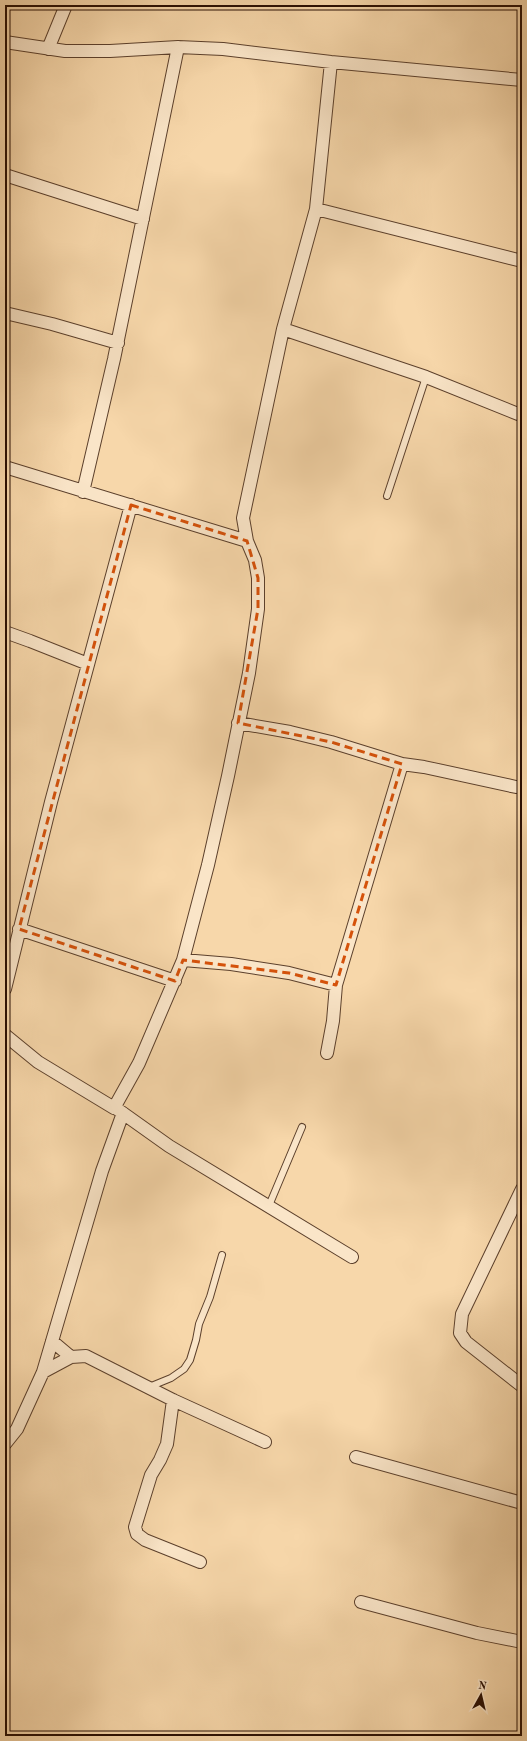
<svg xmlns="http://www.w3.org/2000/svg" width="527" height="1741" font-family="'Old Standard TT',serif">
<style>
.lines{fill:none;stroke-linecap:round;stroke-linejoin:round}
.service-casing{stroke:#5c402c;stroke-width:8}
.minor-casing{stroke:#5c402c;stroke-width:14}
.service{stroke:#fae5c8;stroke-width:6}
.minor{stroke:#fae5c8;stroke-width:12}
.marked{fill:none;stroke:#d5520b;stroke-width:3;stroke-dasharray:8 5;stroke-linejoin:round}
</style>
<rect width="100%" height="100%" fill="#f7d7aa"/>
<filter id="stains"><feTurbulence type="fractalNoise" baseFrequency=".005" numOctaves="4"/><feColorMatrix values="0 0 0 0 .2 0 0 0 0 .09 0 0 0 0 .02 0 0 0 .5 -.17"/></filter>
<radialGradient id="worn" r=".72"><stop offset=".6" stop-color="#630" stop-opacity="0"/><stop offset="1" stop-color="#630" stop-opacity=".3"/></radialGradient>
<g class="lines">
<defs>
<path id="service" d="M387,496L426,377
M268,1208L302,1127
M149,1387L171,1378L184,1369L190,1360L196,1340L199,1324L210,1297L222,1255"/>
<path id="minor" d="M5,42L65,51H110L178,47L223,49L331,62L522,80
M48,49L66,5
M5,175L143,219
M316,209L522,261
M5,313L52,324L118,343
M283,329L426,377L518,414
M5,467L247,541
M83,492L114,359L178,47
M5,632L30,641L88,664
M238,723L290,732L331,742L402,764L424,767L516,787
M19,929L175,981
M183,960L231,964L289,973L336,985
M5,989L51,802L131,505
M5,1035L38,1062L114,1108L139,1063L183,960L208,865L228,776L249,673L258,609V578L255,560L247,541L243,518L283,329L316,209L331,62
M327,1053L333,1021L336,985L402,764
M117,1109L169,1146L352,1257
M522,1189L462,1314L460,1333L466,1342L522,1386
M52,1341L71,1357
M43,1372L71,1357L86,1356L173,1400L265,1442
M173,1400L167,1444L160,1460L151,1475L135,1527L137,1534L145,1540L200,1562
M5,1444L17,1429L43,1372L102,1171L123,1113
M356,1457L522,1503
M361,1602L477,1633L522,1642"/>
</defs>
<use href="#service" class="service-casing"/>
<use href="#minor" class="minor-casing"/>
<use href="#service" class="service"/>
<use href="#minor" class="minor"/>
</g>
<path class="marked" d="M131,505L247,541L258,578V609L238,723L331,742L402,764L336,985L289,973L183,960L175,981L19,929Z"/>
<rect width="527" height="1741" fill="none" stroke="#f7d7aa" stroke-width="20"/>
<rect x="6" y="6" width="515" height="1729" fill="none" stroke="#290e02" stroke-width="2"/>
<rect x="10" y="10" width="507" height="1721" fill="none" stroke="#290e02"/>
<g transform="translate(481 1695) rotate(8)" stroke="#fae5c8" stroke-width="3" paint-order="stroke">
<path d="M0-3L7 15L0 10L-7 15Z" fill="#290e02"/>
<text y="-6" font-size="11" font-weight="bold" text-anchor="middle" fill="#290e02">N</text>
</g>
<rect width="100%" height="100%" filter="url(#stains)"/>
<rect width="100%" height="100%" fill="url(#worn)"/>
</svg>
